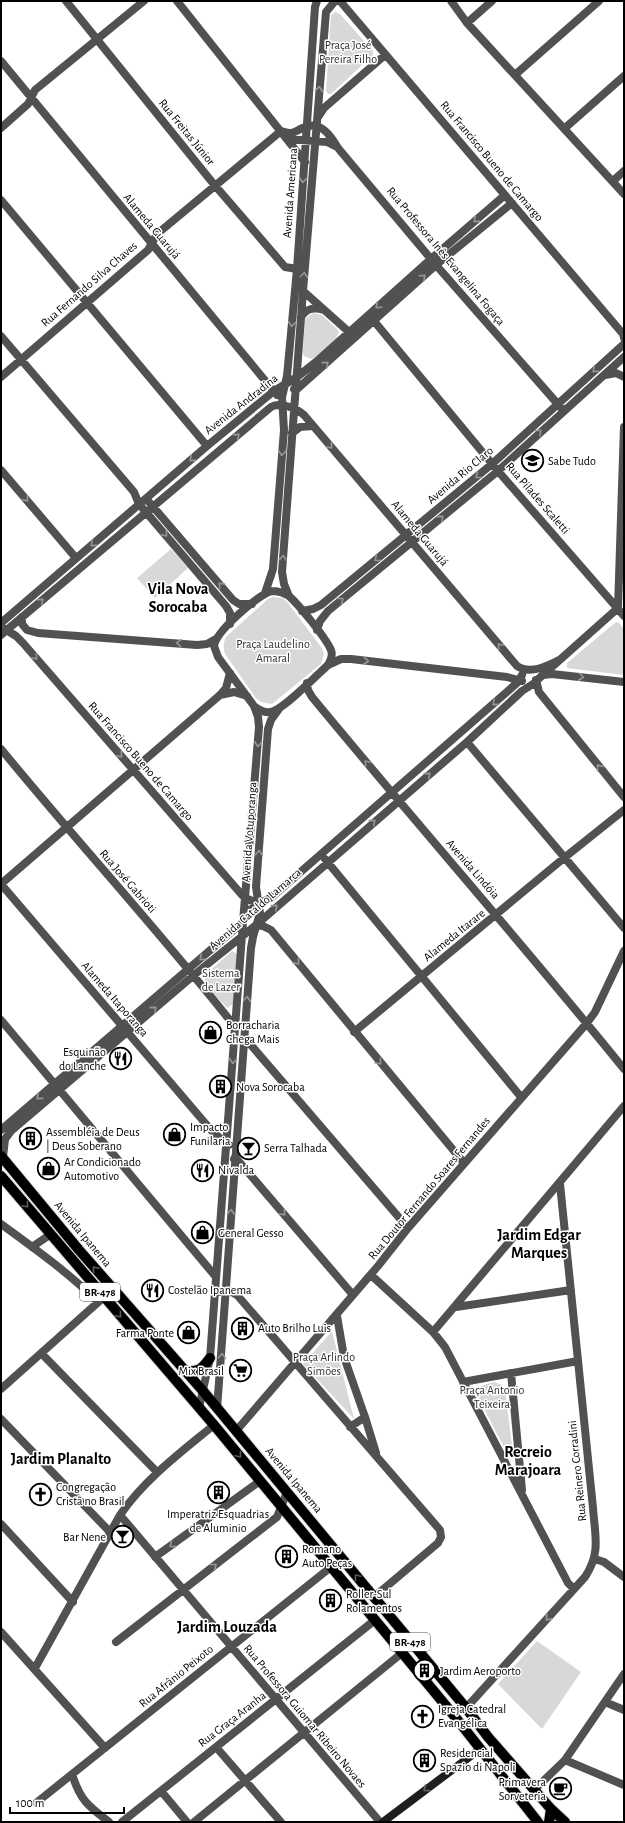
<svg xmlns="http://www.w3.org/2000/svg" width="625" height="1823" font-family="'Alegreya Sans',sans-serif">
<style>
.green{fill:#d8d8d8}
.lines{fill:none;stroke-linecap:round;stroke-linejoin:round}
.primary-casing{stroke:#dbdbdb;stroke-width:12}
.street{stroke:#515151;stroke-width:8}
.secondary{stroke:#1e1e1e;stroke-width:8}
.primary{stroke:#000;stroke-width:10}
.oneway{stroke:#979797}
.oneway2{stroke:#595959}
.oneway3{stroke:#626262}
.labels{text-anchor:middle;stroke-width:3;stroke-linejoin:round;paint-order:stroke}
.shield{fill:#fff;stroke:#4c4c4c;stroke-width:1}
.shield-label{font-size:11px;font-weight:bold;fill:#000}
.park-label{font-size:12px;fill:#2f2f2f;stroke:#fff}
.street-label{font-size:12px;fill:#000;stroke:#fff}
.poi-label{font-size:12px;fill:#000;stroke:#fff;text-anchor:start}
.district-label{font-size:16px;font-weight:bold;fill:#000;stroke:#fff}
</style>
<rect width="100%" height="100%" fill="#fff"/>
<path class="green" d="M335,12L340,14L373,51V55L331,94H328L326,91L331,15Z
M313,313L322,315L339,331C338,341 320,355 311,359L304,356L303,352L305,319Z
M171,549L188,568L155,598L137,578Z
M273,597L283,598L287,602L322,648L324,654L321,664L272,704L261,702L256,698L225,654C223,647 223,642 227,636L268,599Z
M616,622L619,623L624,629V675L567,668V663Z
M232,951L237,954L233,1004L227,1008L205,984V975Z
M332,1331L354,1419L303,1364Z
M493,1382L500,1384L505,1390L513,1454L511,1455H508L480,1401L478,1392L481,1386Z
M537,1641L581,1672L542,1729L498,1684Z"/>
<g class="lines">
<defs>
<path id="primary" d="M1,1156L79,1250L203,1391L466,1708L488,1737L551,1809L565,1822
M1,1176L214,1425L456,1718L538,1822
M186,1371C199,1372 202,1369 210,1358
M549,1822L551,1809"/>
</defs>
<use href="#primary" class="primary-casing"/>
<path class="street" d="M66,1L212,182L285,267L297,269
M177,1L305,162
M340,1L623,334L624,338
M451,1L467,23L624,194
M467,23L492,1
M1,61L277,395
M516,74L599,1
M318,117L324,108L385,55
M1,128L28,104L35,90L144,1
M565,128L624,76
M281,131C294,136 294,131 305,127C321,121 331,136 338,148L436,265L563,410
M287,139L327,142L337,147
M613,181L624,171
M1,200L207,446
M303,291L349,332
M301,317C307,308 314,307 324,310
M374,321L498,471L624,616
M1,336L134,492L139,504L226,606L230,613V624
M605,375L616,373L624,377
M1,377L148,250L157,234L281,131
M294,389L296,390L436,265L512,203
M292,433L300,427L313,426
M1,470L76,558
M149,502L233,600L239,604H252
M271,591C278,591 283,592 289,596C299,605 326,638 331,650C333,655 331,660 328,665C318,674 283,710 271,712C265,713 259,710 254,706L218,657L214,646C216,631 256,597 271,591Z
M265,593L273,569L284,430L282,397L287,376L297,269L315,7L317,1
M289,596L284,584L282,572L303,291L326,12L335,1
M302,611L313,609L321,605L492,464L624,344
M22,617V624L27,630L38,633L197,645L207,644L216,639
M1,623L207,446L274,391L297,377L316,362L431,259L505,195
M3,628L16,636L23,643L242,895L245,898L260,904
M317,630L320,621L328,611L498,471L624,357
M1,635L271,407C281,402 296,408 304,415L517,666C530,675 548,666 561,659
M328,665L341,659H351L507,677L522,681
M543,675L552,674L624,682
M536,680L539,692L624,797
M535,682L618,608L624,427
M307,683L308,690L312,697C415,822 522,943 624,1069
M220,695L234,692L247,696
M467,742L624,928
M1,749C78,843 161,933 236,1028
M325,859L521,1097
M1,884L211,1130L226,1144L229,1145
M1,884L220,695L226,688L230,673
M256,925L263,926L271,930L464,1163
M1,1020L216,1277
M354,1032L564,858L624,810
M244,1037L408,1228
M1,1130L243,922C251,904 258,906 273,896L508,691L518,682L522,675
M3,1157L5,1139L11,1131L194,975L256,925L467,742L522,691L533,684
M234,1159L235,1157L353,1295
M1,1224C34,1248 69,1273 98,1302
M32,1247L51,1234
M371,1275L433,1332L445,1347L568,1583L574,1589
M221,1292L230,1291L237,1295L440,1530L441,1537L438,1543L374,1597
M456,1307L571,1290
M337,1316L344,1357L365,1417L376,1453
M433,1332L624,1106
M41,1353L157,1472
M511,1373L522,1490
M463,1382L578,1361
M1,1389L104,1297
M199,1408L210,1358L243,922L259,727L258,717L254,706
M217,1409L251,948L253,937L260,913L256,887L268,729L271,720L279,709
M1,1419L110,1532
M350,1427L365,1417
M236,1431L378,1266L408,1228L587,1023L595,1012L624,951
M120,1515L380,1822
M1,1524L73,1602
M155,1557L260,1481
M595,1559L604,1562L624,1577
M1,1632L105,1748
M116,1642L277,1517L287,1492
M35,1668L120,1515C145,1479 180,1453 214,1425
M605,1702L624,1710
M466,1708L585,1577C601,1553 595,1536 593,1508L560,1184
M216,1747L281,1822
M565,1760L624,1785
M72,1774C80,1800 88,1806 109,1822
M534,1790L565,1760L624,1674
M161,1791L187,1822
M36,1803L331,1567
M122,1822L375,1620
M194,1822L402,1653"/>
<path class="secondary" d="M383,1822L480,1749"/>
<use href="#primary" class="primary"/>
</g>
<defs><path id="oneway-chevron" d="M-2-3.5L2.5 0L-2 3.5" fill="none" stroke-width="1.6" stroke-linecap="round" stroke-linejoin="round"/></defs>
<g class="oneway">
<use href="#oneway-chevron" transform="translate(319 89) rotate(-85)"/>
<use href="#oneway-chevron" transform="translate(303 180) rotate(95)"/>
<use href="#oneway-chevron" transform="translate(476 220) rotate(139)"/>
<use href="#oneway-chevron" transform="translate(304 275) rotate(-85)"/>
<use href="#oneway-chevron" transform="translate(423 277) rotate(-42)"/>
<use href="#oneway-chevron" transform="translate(378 306) rotate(138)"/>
<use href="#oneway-chevron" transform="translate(292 324) rotate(95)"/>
<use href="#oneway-chevron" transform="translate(326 364) rotate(-41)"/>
<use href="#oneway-chevron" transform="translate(595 370) rotate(138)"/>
<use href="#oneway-chevron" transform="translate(539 432) rotate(-43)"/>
<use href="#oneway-chevron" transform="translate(237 436) rotate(-41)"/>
<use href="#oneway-chevron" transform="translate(330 446) rotate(50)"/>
<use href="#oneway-chevron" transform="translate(282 453) rotate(94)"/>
<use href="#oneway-chevron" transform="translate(192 459) rotate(139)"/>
<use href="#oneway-chevron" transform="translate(478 476) rotate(141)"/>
<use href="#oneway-chevron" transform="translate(26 499) rotate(49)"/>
<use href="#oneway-chevron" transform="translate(441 518) rotate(-40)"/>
<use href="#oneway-chevron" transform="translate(165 534) rotate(50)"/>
<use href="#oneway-chevron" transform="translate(93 544) rotate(140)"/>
<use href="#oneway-chevron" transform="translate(283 558) rotate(-86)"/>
<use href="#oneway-chevron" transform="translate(377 559) rotate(141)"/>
<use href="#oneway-chevron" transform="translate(221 585) rotate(-131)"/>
<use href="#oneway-chevron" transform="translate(341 600) rotate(-39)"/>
<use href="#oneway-chevron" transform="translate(41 601) rotate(-40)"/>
<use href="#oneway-chevron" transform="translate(179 643) rotate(-176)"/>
<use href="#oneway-chevron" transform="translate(500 646) rotate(-131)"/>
<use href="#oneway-chevron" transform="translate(35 657) rotate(49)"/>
<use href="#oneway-chevron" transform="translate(366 661) rotate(6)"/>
<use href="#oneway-chevron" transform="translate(581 677) rotate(7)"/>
<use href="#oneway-chevron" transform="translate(495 703) rotate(139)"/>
<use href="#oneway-chevron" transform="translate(258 744) rotate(95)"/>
<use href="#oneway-chevron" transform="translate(120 755) rotate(49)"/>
<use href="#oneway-chevron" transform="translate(367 763) rotate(-130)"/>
<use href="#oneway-chevron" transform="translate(599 767) rotate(-129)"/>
<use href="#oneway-chevron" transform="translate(428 775) rotate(-41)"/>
<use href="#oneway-chevron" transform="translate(373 822) rotate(-41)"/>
<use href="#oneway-chevron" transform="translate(259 853) rotate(-86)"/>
<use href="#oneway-chevron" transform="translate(275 907) rotate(-41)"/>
<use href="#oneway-chevron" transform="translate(202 958) rotate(139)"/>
<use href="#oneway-chevron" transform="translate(297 962) rotate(51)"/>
<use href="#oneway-chevron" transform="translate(247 999) rotate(-85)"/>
<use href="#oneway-chevron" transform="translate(154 1009) rotate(-41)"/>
<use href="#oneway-chevron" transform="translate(233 1061) rotate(94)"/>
<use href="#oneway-chevron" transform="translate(379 1062) rotate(50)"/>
<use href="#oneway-chevron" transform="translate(39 1097) rotate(139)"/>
<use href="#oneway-chevron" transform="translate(231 1212) rotate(-86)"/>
<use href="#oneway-chevron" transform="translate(283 1213) rotate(49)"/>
<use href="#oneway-chevron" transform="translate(222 1356) rotate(-87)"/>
<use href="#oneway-chevron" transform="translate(172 1545) rotate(144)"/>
<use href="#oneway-chevron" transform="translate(214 1566) rotate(-38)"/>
<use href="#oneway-chevron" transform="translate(548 1618) rotate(132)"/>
</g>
<g class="oneway2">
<use href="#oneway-chevron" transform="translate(26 1205) rotate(49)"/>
<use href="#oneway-chevron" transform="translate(95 1269) rotate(-131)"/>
<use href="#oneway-chevron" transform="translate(119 1315) rotate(49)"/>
<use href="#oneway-chevron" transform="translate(239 1455) rotate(50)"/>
<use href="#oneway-chevron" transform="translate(357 1577) rotate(-130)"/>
</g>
<use class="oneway3" href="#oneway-chevron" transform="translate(426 1789) rotate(143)"/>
<defs>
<symbol id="school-ring" viewBox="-11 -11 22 22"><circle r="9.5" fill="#fff" stroke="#000" stroke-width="1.5"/><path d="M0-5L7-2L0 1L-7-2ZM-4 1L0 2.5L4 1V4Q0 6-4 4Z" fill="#000"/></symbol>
<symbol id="shop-ring" viewBox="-11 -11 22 22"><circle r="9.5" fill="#fff" stroke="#000" stroke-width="1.5"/><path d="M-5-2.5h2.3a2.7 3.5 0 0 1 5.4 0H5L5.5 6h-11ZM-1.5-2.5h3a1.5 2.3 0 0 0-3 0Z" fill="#000"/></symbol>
<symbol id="restaurant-ring" viewBox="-11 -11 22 22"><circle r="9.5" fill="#fff" stroke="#000" stroke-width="1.5"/><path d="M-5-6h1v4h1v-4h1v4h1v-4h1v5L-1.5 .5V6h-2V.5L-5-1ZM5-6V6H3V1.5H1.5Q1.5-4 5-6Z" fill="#000"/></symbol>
<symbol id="building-ring" viewBox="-11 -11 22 22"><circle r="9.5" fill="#fff" stroke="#000" stroke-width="1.5"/><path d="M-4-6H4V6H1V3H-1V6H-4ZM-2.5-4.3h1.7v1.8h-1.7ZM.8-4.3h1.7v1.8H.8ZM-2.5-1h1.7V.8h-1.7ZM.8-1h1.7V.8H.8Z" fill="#000"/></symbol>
<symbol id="bar-ring" viewBox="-11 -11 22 22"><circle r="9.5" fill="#fff" stroke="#000" stroke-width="1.5"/><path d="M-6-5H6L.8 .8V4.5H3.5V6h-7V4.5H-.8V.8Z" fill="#000"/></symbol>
<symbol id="supermarket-ring" viewBox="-11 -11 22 22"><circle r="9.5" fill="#fff" stroke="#000" stroke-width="1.5"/><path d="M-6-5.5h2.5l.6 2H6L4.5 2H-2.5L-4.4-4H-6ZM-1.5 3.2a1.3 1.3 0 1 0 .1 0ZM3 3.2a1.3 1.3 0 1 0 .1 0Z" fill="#000"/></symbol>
<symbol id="church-ring" viewBox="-11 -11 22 22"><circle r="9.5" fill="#fff" stroke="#000" stroke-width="1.5"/><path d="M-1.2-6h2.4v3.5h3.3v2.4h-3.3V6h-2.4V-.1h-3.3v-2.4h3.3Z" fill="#000"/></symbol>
<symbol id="cafe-ring" viewBox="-11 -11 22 22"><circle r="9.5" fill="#fff" stroke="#000" stroke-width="1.5"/><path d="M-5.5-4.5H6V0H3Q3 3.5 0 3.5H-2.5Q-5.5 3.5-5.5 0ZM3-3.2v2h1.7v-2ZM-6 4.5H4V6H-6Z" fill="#000"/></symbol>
</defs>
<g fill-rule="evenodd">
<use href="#school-ring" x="520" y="448" width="25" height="25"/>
<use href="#shop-ring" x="198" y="1020" width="25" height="25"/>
<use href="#restaurant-ring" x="108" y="1046" width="25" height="25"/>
<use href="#building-ring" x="208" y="1074" width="25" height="25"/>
<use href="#shop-ring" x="162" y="1122" width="25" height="25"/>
<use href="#building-ring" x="18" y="1126" width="25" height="25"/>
<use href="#bar-ring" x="236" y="1136" width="25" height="25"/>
<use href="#shop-ring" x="36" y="1156" width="25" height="25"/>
<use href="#restaurant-ring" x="190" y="1158" width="25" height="25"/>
<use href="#shop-ring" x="190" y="1220" width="25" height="25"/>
<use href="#restaurant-ring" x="140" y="1278" width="25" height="25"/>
<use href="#building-ring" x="230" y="1316" width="25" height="25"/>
<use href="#shop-ring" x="176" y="1320" width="25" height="25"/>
<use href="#supermarket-ring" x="228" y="1358" width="25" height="25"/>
<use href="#building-ring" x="206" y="1480" width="25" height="25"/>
<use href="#church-ring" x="28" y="1482" width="25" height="25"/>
<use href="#bar-ring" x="110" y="1524" width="25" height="25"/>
<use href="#building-ring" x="274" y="1544" width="25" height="25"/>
<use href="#building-ring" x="318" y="1588" width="25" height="25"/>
<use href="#building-ring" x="412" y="1658" width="25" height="25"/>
<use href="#church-ring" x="410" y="1704" width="25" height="25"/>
<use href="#building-ring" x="412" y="1748" width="25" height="25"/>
<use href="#cafe-ring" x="548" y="1776" width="25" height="25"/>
</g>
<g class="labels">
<g class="shield">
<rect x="80" y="1283" width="40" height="18" rx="3"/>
<rect x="390" y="1633" width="40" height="18" rx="3"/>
</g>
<g class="shield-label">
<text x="100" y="1296">BR-478</text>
<text x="410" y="1646">BR-478</text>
</g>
<g class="park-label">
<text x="348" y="49">Praça José<tspan x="348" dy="14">Pereira Filho</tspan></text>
<text x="273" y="648">Praça Laudelino<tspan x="273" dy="14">Amaral</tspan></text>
<text x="221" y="977">Sistema<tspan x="221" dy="14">de Lazer</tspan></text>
<text x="324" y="1361">Praça Arlindo<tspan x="324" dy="14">Simões</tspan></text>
<text x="492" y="1394">Praça Antonio<tspan x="492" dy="14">Teixeira</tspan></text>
</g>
<g class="street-label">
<text transform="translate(187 132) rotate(51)" y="4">Rua Freitas Júnior</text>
<text transform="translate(492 161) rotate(50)" y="4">Rua Francisco Bueno de Camargo</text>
<text transform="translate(290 193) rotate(-86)" y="4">Avenida Americana</text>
<text transform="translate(152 226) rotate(50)" y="4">Alameda Guarujá</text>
<text transform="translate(446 256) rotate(50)" y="4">Rua Professora Inês Evangelina Fogaça</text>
<text transform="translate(89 284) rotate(-41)" y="4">Rua Fernando Silva Chaves</text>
<text transform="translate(241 404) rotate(-38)" y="4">Avenida Andradina</text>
<text transform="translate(460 475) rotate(-40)" y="4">Avenida Rio Claro</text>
<text transform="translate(538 498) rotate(49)" y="4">Rua Pilades Scaletti</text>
<text transform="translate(420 533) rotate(50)" y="4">Alameda Guarujá</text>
<text transform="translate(141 761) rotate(49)" y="4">Rua Francisco Bueno de Camargo</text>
<text transform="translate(249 832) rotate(-86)" y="4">Avenida Votuporanga</text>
<text transform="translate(473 869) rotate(49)" y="4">Avenida Lindóia</text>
<text transform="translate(128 881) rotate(49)" y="4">Rua José Gabrioti</text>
<text transform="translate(255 909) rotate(-41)" y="4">Avenida Cataldo Lamarca</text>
<text transform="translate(454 935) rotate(-39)" y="4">Alameda Itarare</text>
<text transform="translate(115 999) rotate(49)" y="4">Alameda Itaporanga</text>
<text transform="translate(429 1188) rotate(-50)" y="4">Rua Doutor Fernando Soares Fernandes</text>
<text transform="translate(83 1234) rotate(50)" y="4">Avenida Ipanema</text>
<text transform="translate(577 1471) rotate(-96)" y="4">Rua Reinero Corradini</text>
<text transform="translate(294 1480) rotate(50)" y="4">Avenida Ipanema</text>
<text transform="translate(176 1676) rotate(-39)" y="4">Rua Afrânio Peixoto</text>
<text transform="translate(305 1716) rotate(50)" y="4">Rua Professora Guiomar Ribeiro Novaes</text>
<text transform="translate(232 1719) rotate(-38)" y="4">Rua Graça Aranha</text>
</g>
<g class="poi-label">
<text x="548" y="465">Sabe Tudo</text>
<text x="226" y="1029">Borracharia<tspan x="226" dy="14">Chega Mais</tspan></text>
<text x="106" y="1056" text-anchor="end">Esquinão<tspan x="106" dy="14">do Lanche</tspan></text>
<text x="236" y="1091">Nova Sorocaba</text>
<text x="190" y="1131">Impacto<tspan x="190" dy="14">Funilaria</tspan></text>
<text x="46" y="1136">Assembléia de Deus<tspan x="46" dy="14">| Deus Soberano</tspan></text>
<text x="264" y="1152">Serra Talhada</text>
<text x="64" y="1166">Ar Condicionado<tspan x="64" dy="14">Automotivo</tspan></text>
<text x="218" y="1174">Nivalda</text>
<text x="218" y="1237">General Gesso</text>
<text x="168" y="1294">Costelão Ipanema</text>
<text x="258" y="1332">Auto Brilho Luis</text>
<text x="174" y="1337" text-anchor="end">Farma Ponte</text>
<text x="224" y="1375" text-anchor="end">Mix Brasil</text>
<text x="56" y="1491">Congregação<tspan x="56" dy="14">Cristã no Brasil</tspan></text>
<text x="218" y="1518" text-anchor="middle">Imperatriz Esquadrias<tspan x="218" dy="14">de Aluminio</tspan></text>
<text x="106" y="1541" text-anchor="end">Bar Nene</text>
<text x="302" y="1553">Romano<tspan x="302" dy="14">Auto Peças</tspan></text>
<text x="346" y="1598">Roller-Sul<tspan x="346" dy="14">Rolamentos</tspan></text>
<text x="440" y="1675">Jardim Aeroporto</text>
<text x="438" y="1713">Igreja Catedral<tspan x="438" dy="14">Evangélica</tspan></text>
<text x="440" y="1757">Residencial<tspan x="440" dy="14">Spazio di Napoli</tspan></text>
<text x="546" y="1786" text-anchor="end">Primavera<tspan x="546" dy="14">Sorveteria</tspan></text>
</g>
<g class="district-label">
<text x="178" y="594">Vila Nova<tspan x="178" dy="18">Sorocaba</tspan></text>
<text x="539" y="1240">Jardim Edgar<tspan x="539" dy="18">Marques</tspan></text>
<text x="528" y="1457">Recreio<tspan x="528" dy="18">Marajoara</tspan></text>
<text x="61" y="1464">Jardim Planalto</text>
<text x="227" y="1632">Jardim Louzada</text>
</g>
</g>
<rect width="625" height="1823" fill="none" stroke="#000000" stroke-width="4"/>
<path d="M10 1807v6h114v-6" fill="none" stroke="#000000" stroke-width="2"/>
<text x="16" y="1807" font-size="12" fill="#000000" stroke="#ffffff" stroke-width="3" paint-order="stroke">100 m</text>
</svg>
